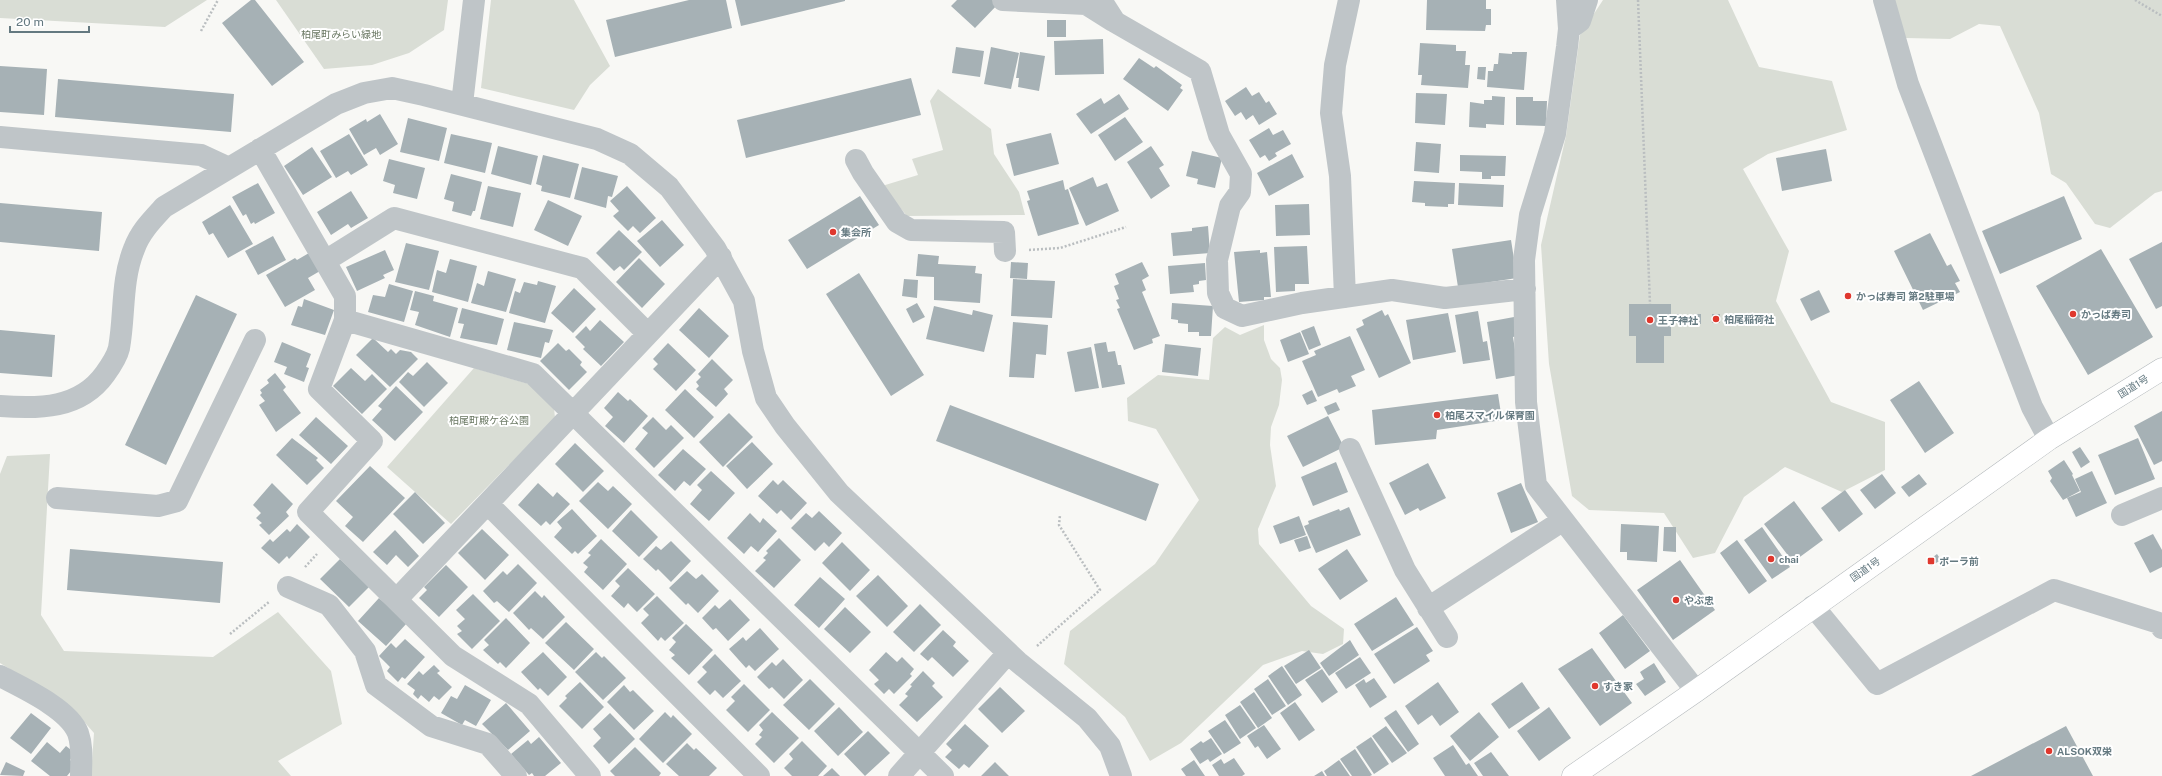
<svg xmlns="http://www.w3.org/2000/svg" width="2162" height="776" font-family="'Public Sans','Noto Sans JP',sans-serif">
<style>
.green{fill:#d9ddd5}
.building{fill:#a6b1b5}
.lines{fill:none;stroke-linecap:round;stroke-linejoin:round}
.highway-casing{stroke:#b3b8bb;stroke-width:23}
.path{stroke:#babec0;stroke-width:2.5;stroke-dasharray:2 2;stroke-linecap:butt}
.minor{stroke:#bfc5c8;stroke-width:22}
.highway{stroke:#fff;stroke-width:22}
.poi-dot{fill:#df382e;stroke:#fff;stroke-width:1.5}
.labels{text-anchor:middle;stroke-width:4;stroke-linejoin:round;paint-order:stroke}
.park-label{font-size:10px;fill:#6a7863;stroke:#fff}
.poi-label{font-size:10px;font-weight:bold;fill:#647980;stroke:#fff;text-anchor:start}
.street-label{font-size:10px;fill:#647980;stroke:#fff}
</style>
<rect width="100%" height="100%" fill="#f8f8f5"/>
<path class="green" d="M0,0H207L165,27L0,18Z
M276,0H448L444,30L409,53L372,65L324,69Z
M491,0H574L610,66L590,85L574,110L481,88Z
M1603,0H1728L1759,67L1832,81L1847,130L1768,154L1743,169L1789,251L1776,301L1831,402L1885,422V470L1842,492L1785,467L1744,497L1715,553L1693,558L1664,513L1589,510L1572,496L1549,364L1541,245L1566,136L1580,35Z
M1881,0H2162V191L2155,193L2110,228L2095,224L2066,183L2051,174L2039,113L2000,26L1979,24L1950,39L1906,38Z
M938,89L991,129L994,154L1019,192L1025,215L907,216L882,186L918,175L912,159L943,150L930,101Z
M1264,325V340L1271,359L1280,368L1282,380L1279,405L1271,427L1270,445L1276,486L1258,529L1259,544L1311,606L1344,629L1343,644L1323,654L1302,651L1263,665L1181,743L1150,761L1125,717L1064,664L1070,631L1155,564L1199,500L1156,429L1128,421L1127,398L1158,375L1209,380L1213,338L1225,327L1240,335Z
M474,368L529,384L554,408L555,418L451,524L387,467Z
M50,454L41,615L64,651L213,657L278,612L331,671L342,724L278,761L291,776H91L94,733L72,708L0,663V474L7,456Z"/>
<path class="building" d="M251,0H255L304,62L272,86L222,23Z
M689,0H726L732,28L615,57L606,20Z
M735,0H845V1L741,26Z
M957,0H998L1000,2L975,28L951,6Z
M1427,0H1486V9H1491V25H1486L1485,31L1426,30Z
M1047,20H1066V37H1047Z
M1103,39L1104,74L1055,75L1054,41Z
M1420,43L1456,45V51H1466L1465,65H1470L1468,88L1421,85L1422,75H1418Z
M956,47L984,51L980,77L952,73Z
M991,47L1019,53L1011,89L984,84Z
M1020,52L1045,56L1039,91L1018,87L1019,78H1016Z
M1512,52H1527L1524,90L1487,87L1488,71H1493L1494,64H1498L1499,53L1512,54Z
M1139,58L1154,68L1156,66L1182,85L1180,88L1183,90L1168,111L1123,79Z
M0,66L47,69L44,115L0,112Z
M1478,67H1486L1485,80L1477,79Z
M911,78L921,115L746,158L737,120Z
M58,79L234,94L231,132L55,117Z
M1246,87L1252,96L1259,92L1266,103L1269,101L1277,114L1259,125L1253,115L1246,120L1241,112L1235,116L1225,101Z
M1416,93L1447,94L1445,125L1415,123Z
M1119,94L1129,109L1091,134L1076,114L1101,98L1104,104Z
M1492,96L1505,97L1504,125L1486,124V128L1469,127L1470,102L1484,104V100H1492Z
M1516,97H1533V101H1547L1546,126L1516,125Z
M380,114L398,144L380,155L376,148L364,155L349,129L366,119L367,122Z
M1125,117L1143,142L1115,161L1098,135Z
M408,118L447,128L439,161L400,152Z
M1269,128L1273,135L1283,130L1291,144L1275,153L1277,156L1269,161L1265,155L1260,158L1249,140Z
M1051,133L1059,164L1014,176L1006,144Z
M349,134L368,165L351,175L348,171L336,178L320,151Z
M451,134L492,143L485,173L444,163Z
M1416,142L1441,144L1439,173L1414,171Z
M498,146L538,156L531,185L491,174Z
M1151,146L1164,165L1159,168L1170,186L1151,199L1127,162Z
M312,147L332,177L303,195L284,166Z
M1826,149L1832,181L1782,191L1776,158Z
M1192,151L1222,158L1215,188L1197,184L1198,179L1186,176Z
M1292,154L1304,177L1269,196L1257,173Z
M543,155L579,164L570,198L541,191L542,186L536,184Z
M1460,155L1506,156L1505,176H1491V179H1482V172L1460,171Z
M389,159L425,168L417,199L393,193L395,185L383,181Z
M582,167L618,176L612,197L608,196L606,208L574,199Z
M451,174L482,182L475,211H473L471,216L452,211L454,202L444,199Z
M1093,177L1097,187L1107,183L1119,211L1086,226L1069,188Z
M1063,180L1065,190L1068,189L1079,224L1038,236L1027,201L1030,200L1027,191Z
M1414,181L1455,183L1454,204H1448V207L1425,206V203L1412,202Z
M258,183L275,213L255,224L254,222L251,224L246,214L243,216L232,197Z
M1459,183L1504,185L1503,207L1458,205Z
M488,186L521,193L513,227L480,219Z
M627,186L656,218L640,233L633,226L628,231L613,216L619,211L610,201Z
M351,191L368,218L351,228L348,224L331,235L317,212Z
M860,196L879,225L807,269L788,240Z
M2064,196L2082,239L2000,274L1982,231Z
M548,200L582,216L568,246L534,230Z
M0,203L102,212L99,251L0,242Z
M1309,204L1310,235L1276,236L1275,205Z
M230,205L253,244L228,258L213,233L209,235L202,222Z
M662,220L684,245L660,267L637,241Z
M1208,226L1210,253L1173,256L1171,233L1192,231V228Z
M619,230L642,252L624,270L620,266L614,271L596,253Z
M1930,233L1947,266L1951,264L1960,281L1955,283L1960,292L1923,310L1894,251Z
M273,236L286,260L258,275L245,251Z
M1511,240L1517,278L1458,287L1452,249Z
M2162,242V306L2156,309L2129,259Z
M406,243L439,251L429,290L395,282Z
M1307,246L1309,284H1295V291L1276,292L1274,247Z
M2101,249L2153,337L2088,375L2036,286Z
M385,250L394,270L383,275L385,278L357,291L346,267Z
M1260,250V253L1267,252L1271,297H1264V300L1239,302L1234,252Z
M309,253L320,271L308,278L315,290L285,307L266,275L295,258L297,260Z
M918,254L939,256L938,264L976,266L975,273L982,274L980,303L934,300V277L916,276Z
M639,258L665,284L642,308L616,282Z
M450,259L477,266L468,302L432,292L437,270L446,273Z
M1011,262L1028,263L1027,279L1010,278Z
M1142,262L1149,276L1142,280L1146,290L1142,292L1160,336L1152,339L1153,343L1134,350L1117,309L1120,308L1116,300L1119,299L1114,286L1119,284L1115,274Z
M1205,263L1206,280L1199,281V284L1193,285L1194,292L1170,294L1168,266Z
M488,271L516,279L506,312L471,303L477,283L484,286Z
M859,273L924,375L891,396L826,294Z
M904,279L918,280L917,298L902,296Z
M1013,279L1055,281L1052,318L1011,316Z
M538,281L556,286L545,323L509,313L515,291L520,293L524,282L537,285Z
M389,284L413,291L404,322L368,312L373,295L385,297Z
M574,288L596,309L573,333L551,313Z
M1819,290L1830,312L1811,321L1800,299Z
M415,291L434,296L433,301L458,308L450,337L415,325L419,312L410,310Z
M196,295L237,314L166,465L125,445Z
M304,299L334,310L325,335L291,325L298,306L302,307Z
M917,303L925,317L913,323L906,309Z
M1172,303L1213,306L1211,336H1199V332H1188V324L1178,323V320L1171,319Z
M1629,304H1671V336H1664V363H1636V336H1629Z
M934,306L972,315L973,310L993,315L984,352L926,339Z
M462,308L504,319L497,345L460,338L464,324L458,323Z
M699,308L729,336L709,358L679,330Z
M1382,310L1385,316L1388,314L1411,363L1379,378L1356,329L1364,325L1362,320Z
M1478,311L1483,342L1487,341L1490,360L1463,364L1455,315Z
M1448,313L1456,352L1413,360L1406,320Z
M1672,314H1680V323H1672Z
M1693,314H1701V324H1693Z
M1712,314H1720V323H1712Z
M1514,317L1517,336L1513,337L1519,375L1496,379L1487,322Z
M600,320L624,342L601,366L583,349L585,347L575,337L586,326L590,331Z
M514,322L553,330L549,343L545,342L541,358L507,350Z
M1013,322L1048,325L1046,355L1036,354L1034,378L1009,377Z
M1314,326L1321,345L1309,350L1301,331Z
M0,330L55,335L52,377L0,373Z
M1300,332L1309,354L1288,362L1280,340Z
M1350,336L1365,370L1351,376L1356,386L1339,393L1337,389L1318,397L1302,361L1316,355L1314,351Z
M373,338L388,352L391,349L396,354L400,350L411,352L418,359L390,387L356,355Z
M282,342L311,354L306,367L309,368L304,382L284,374L287,367L274,362Z
M1106,342L1108,352L1115,351L1118,365H1121L1125,384L1102,388L1094,344Z
M558,343L566,351L569,349L582,362L580,365L587,372L569,390L540,361Z
M668,343L696,370L676,391L653,369L658,364L653,359Z
M1165,344L1201,348L1198,376L1162,372Z
M1091,347L1099,388L1075,392L1067,352Z
M712,359L733,380L724,389L728,394L716,407L696,389L699,386L696,382L701,377L698,374Z
M427,362L448,383L424,407L399,382L408,372L413,376Z
M351,368L365,381L372,374L387,389L362,414L333,386Z
M275,373L286,387L283,390L301,413L276,432L259,405L265,401L260,395L262,393L260,390L269,383L267,380Z
M1919,381L1954,433L1925,453L1890,400Z
M396,386L423,412L395,441L372,420L382,409L378,406Z
M685,389L714,417L694,438L665,410Z
M1312,390L1317,401L1307,405L1302,395Z
M618,392L628,401L630,399L648,416L624,443L605,426L613,417L604,408Z
M1498,394L1502,420L1437,430L1436,439L1375,445L1372,410Z
M1336,402L1340,410L1328,415L1324,407Z
M950,405L1159,484L1146,521L936,441Z
M2162,411V461L2154,465L2134,426Z
M729,413L753,437L723,467L699,442Z
M1328,416L1344,447L1303,467L1287,436Z
M316,417L348,446L331,464L299,435Z
M653,417L666,430L671,425L684,438L654,468L635,449L648,433L642,428Z
M292,438L318,458L316,460L324,468L307,485L276,455Z
M2138,438L2155,479L2115,495L2098,455Z
M752,442L773,464L747,489L726,466Z
M575,443L604,471L583,492L555,464Z
M2080,447L2090,462L2081,468L2072,452Z
M683,449L706,469L690,486L684,481L675,491L658,475Z
M2064,460L2073,474L2072,475L2080,491L2063,500L2050,481L2052,478L2048,471Z
M1336,462L1348,492L1313,506L1301,477Z
M1428,463L1446,498L1420,511L1418,508L1405,515L1389,483Z
M370,466L405,498L363,542L345,526L353,517L336,501Z
M711,471L735,493L709,521L690,504L702,490L697,485Z
M2092,471L2107,503L2076,517L2067,498L2081,492L2075,479Z
M1882,474L1896,493L1875,509L1860,490Z
M1919,474L1927,484L1909,497L1901,487Z
M773,480L778,485L783,480L807,503L791,520L781,510L777,514L758,496Z
M598,482L608,491L613,486L632,504L608,529L579,501Z
M272,483L293,504L286,512L289,516L269,535L259,525L262,523L256,518L261,513L253,505Z
M538,483L553,497L557,492L570,504L550,525L546,521L541,526L518,505Z
M1521,483L1538,522L1511,533L1497,493Z
M1845,490L1863,514L1839,532L1821,508Z
M415,492L445,523L423,544L393,514Z
M1794,501L1823,540L1793,562L1764,524Z
M1349,507L1361,535L1316,553L1304,526L1309,524L1308,521L1339,509L1340,511Z
M572,509L597,536L578,554L575,551L572,554L554,537L562,528L557,522Z
M631,510L658,537L639,557L612,531Z
M819,511L842,533L829,547L824,542L815,551L791,528L806,513L812,518Z
M750,513L760,523L763,518L777,531L758,552L751,546L744,554L727,538Z
M1299,516L1306,535L1280,544L1273,526Z
M297,524L310,537L289,559L287,556L279,564L261,548L270,539L273,542L287,529L290,532Z
M1621,524L1659,526L1657,562L1627,560V552H1620Z
M1664,527H1676V552L1663,551Z
M1762,527L1790,567L1772,579L1744,540Z
M482,529L509,555L485,580L458,553Z
M395,530L419,556L408,567L396,555L387,565L373,552Z
M2153,534L2162,550V567L2150,573L2134,543Z
M1307,536L1311,548L1299,552L1294,540Z
M779,538L801,560L774,588L755,571L766,560L763,558L768,553L766,551Z
M601,539L627,564L603,590L584,572L588,567L583,563L591,555L588,553Z
M1737,540L1767,581L1749,594L1720,553Z
M671,541L691,561L671,582L658,569L656,571L643,559L656,546L661,550Z
M842,542L870,570L850,591L822,563Z
M70,549L223,562L220,603L67,590Z
M1347,549L1368,581L1340,600L1318,569Z
M1937,554L1941,560L1931,566L1928,561Z
M340,559L369,587L349,607L320,579Z
M1680,560L1715,610L1673,640L1637,590Z
M518,564L537,583L509,612L497,601L494,603L483,591L503,571L507,575Z
M446,565L468,587L439,617L419,598L427,590L424,587Z
M628,568L655,594L637,612L628,603L624,608L611,596L620,586L615,581Z
M687,571L696,579L702,574L719,591L698,613L688,603L686,605L669,588Z
M878,575L908,606L887,627L856,596Z
M820,577L845,599L819,628L794,605Z
M535,591L542,598L544,595L565,617L543,639L531,628L529,630L513,613Z
M473,594L500,621L472,649L457,634L462,631L457,626L465,619L456,610Z
M657,596L684,623L665,641L661,637L658,641L641,623L649,615L643,609Z
M1396,597L1414,625L1372,651L1354,624Z
M379,598L407,623L386,646L358,621Z
M730,599L750,620L728,641L716,628L713,630L702,618L715,605L719,609Z
M920,604L941,625L914,652L893,632Z
M845,607L871,632L850,653L824,629Z
M1623,615L1650,651L1625,669L1599,633Z
M506,618L530,643L506,668L500,662L498,664L483,650L489,645L484,640Z
M566,622L594,649L574,670L545,643Z
M686,624L713,650L689,675L671,658L675,655L669,650L676,642L672,638Z
M1417,627L1433,651L1426,655L1430,661L1394,684L1374,654Z
M760,628L779,649L755,671L749,665L746,668L729,649L743,637L746,641Z
M943,630L956,642L953,646L969,661L953,677L932,657L928,661L920,654Z
M405,639L425,657L405,679L402,677L398,682L387,671L390,667L379,656L391,643L396,648Z
M1350,640L1359,655L1329,676L1320,663Z
M1592,648L1632,703L1600,726L1558,669Z
M1309,650L1321,668L1296,684L1284,666Z
M543,652L567,677L548,696L540,688L538,690L521,672Z
M596,652L602,658L604,656L626,678L603,700L575,672Z
M886,652L897,662L902,657L914,669L910,674L912,676L894,694L889,689L884,694L874,684L879,680L869,670Z
M715,654L741,681L723,698L715,690L710,695L697,682L707,672L702,667Z
M1360,657L1371,673L1346,689L1335,673Z
M783,659L803,680L784,699L772,687L769,689L757,677L772,662L776,666Z
M1654,663L1666,682L1645,696L1636,684L1644,679L1640,672Z
M434,665L440,671L437,673L452,687L439,700L434,696L429,702L421,695L418,699L413,694L415,690L407,684L419,671L423,675Z
M1282,666L1302,695L1288,705L1268,676Z
M1322,669L1338,692L1322,703L1305,680Z
M923,671L935,683L932,686L943,697L917,722L899,705L908,696L905,694L912,686L910,685Z
M1374,678L1387,697L1370,708L1355,685L1364,679L1366,683Z
M810,679L835,704L809,730L783,705Z
M1268,679L1286,706L1272,715L1254,689Z
M580,682L604,707L582,729L559,706L567,698L565,696Z
M1438,682L1459,712L1440,726L1432,715L1418,725L1405,706Z
M1522,682L1540,708L1509,729L1491,704Z
M744,684L770,710L748,732L726,710L735,701L731,697Z
M465,685L491,700L476,726L465,720L462,725L441,713L451,696L457,699Z
M624,685L630,692L633,690L654,711L634,730L607,702Z
M1000,687L1025,711L1002,733L978,709Z
M1254,692L1272,718L1258,728L1240,702Z
M1295,702L1315,730L1299,741L1280,713Z
M506,703L530,731L508,750L482,724Z
M1240,705L1256,728L1240,739L1225,715Z
M839,707L863,732L838,756L814,731Z
M1549,707L1571,738L1539,761L1517,731Z
M1396,710L1419,744L1408,752L1384,718Z
M665,712L671,718L673,715L692,734L663,763L639,739Z
M772,712L799,738L774,763L755,744L762,737L759,735L763,730L759,725Z
M1479,712L1499,737L1470,761L1450,736Z
M31,713L51,728L31,754L10,738Z
M610,713L635,739L609,764L593,746L601,738L593,729Z
M1225,720L1241,743L1224,754L1208,731Z
M965,724L989,746L969,768L964,764L959,769L945,757L952,750L946,744Z
M1264,725L1281,749L1267,759L1258,746L1255,748L1247,736Z
M1386,726L1407,753L1392,763L1372,736Z
M2066,726L2093,776H1971Z
M868,731L890,753L865,776L844,754Z
M539,737L561,763L545,776H534L532,773L529,775L511,754L528,740L531,744Z
M1371,737L1389,764L1374,774L1356,747Z
M1211,738L1222,754L1210,762L1208,759L1200,764L1190,749L1201,741L1203,743Z
M802,741L827,766L818,776H792L784,768L793,759L789,754Z
M47,742L60,753L66,746L75,753L70,760L76,765L67,776H50L31,761Z
M687,743L694,750L696,748L717,768L709,776H679L666,764Z
M1453,745L1466,765L1469,763L1478,776H1445L1433,758Z
M635,747L661,773L659,776H615L610,771Z
M1355,749L1372,775L1370,776H1352L1340,759Z
M1491,752L1509,776H1483L1474,763Z
M1234,758L1245,774L1242,776H1219L1212,765L1221,759L1224,764Z
M1194,760L1205,776H1186L1181,769Z
M1339,760L1350,776H1327L1324,771Z
M6,762L25,771L23,776L0,775Z
M995,762L1009,776H981Z
M832,768L840,776H823Z
M1322,771L1325,776H1314Z"/>
<g class="lines">
<defs>
<path id="highway" d="M1573,776L1696,691L2049,439L2162,369"/>
</defs>
<use href="#highway" class="highway-casing"/>
<path class="path" d="M1638,0L1650,304
M2135,0L2162,16
M201,31L218,0
M1029,250L1060,248L1126,227
M305,567L317,554
M230,634L269,602
M1037,646L1100,590L1059,525L1060,515"/>
<path class="minor" d="M1003,0L1086,4L1113,21
M1101,0L1115,22L1200,71L1219,135L1241,174L1240,192L1230,206L1217,260L1218,293L1225,308L1242,316L1302,303L1392,290L1445,298L1525,289
M1567,0L1569,29L1567,47L1555,134L1530,215L1524,260L1526,402L1536,485L1696,691
M1884,0L1908,84L2032,407L2049,439
M1569,29L1580,21L1587,0
M462,104L474,0
M0,137L201,155L229,168
M260,149L345,296V320L319,389L372,441L308,512L453,656L529,704L590,776
M856,160L863,173L897,222L911,230L1004,232L1005,251
M325,261L394,218L582,268L648,334
M1345,297L1340,176L1331,113L1335,65L1349,0
M345,320L533,374L943,776
M0,406C39,409 80,409 105,374C110,367 117,357 119,348C125,315 121,281 134,249C140,232 152,220 164,207L336,104L364,93L392,88L424,95L597,139L630,154L669,187L715,248L744,301L753,351L766,398L785,426L839,493L1018,662L1087,718L1110,746L1121,776
M1350,449L1405,570L1447,637
M57,498L158,506L177,501L255,340
M488,504L759,776
M2122,515L2162,498
M288,587L329,605L365,651L376,685L431,726L488,744L516,776
M397,599L721,257
M1813,606L1877,684L2054,590L2159,623L2162,628
M1428,608L1562,521
M0,676C23,688 69,709 78,733C83,747 81,762 81,776
M899,776L1008,653"/>
<use href="#highway" class="highway"/>
</g>
<g class="poi-dot">
<circle cx="833" cy="232" r="4"/>
<circle cx="1848" cy="296" r="4"/>
<circle cx="2073" cy="314" r="4"/>
<circle cx="1716" cy="319" r="4"/>
<circle cx="1650" cy="320" r="4"/>
<circle cx="1437" cy="415" r="4"/>
<circle cx="1771" cy="559" r="4"/>
<rect x="1927" y="557" width="8" height="8" rx="2"/>
<circle cx="1676" cy="600" r="4"/>
<circle cx="1595" cy="686" r="4"/>
<circle cx="2049" cy="751" r="4"/>
</g>
<g class="labels">
<g class="park-label">
<text x="341" y="38">柏尾町みらい緑地</text>
<text x="489" y="424">柏尾町殿ケ谷公園</text>
</g>
<g class="poi-label">
<text x="841" y="236">集会所</text>
<text x="1856" y="300">かっぱ寿司 第2駐車場</text>
<text x="2081" y="318">かっぱ寿司</text>
<text x="1724" y="323">柏尾稲荷社</text>
<text x="1658" y="324">王子神社</text>
<text x="1445" y="419">柏尾スマイル保育園</text>
<text x="1779" y="563">chai</text>
<text x="1939" y="565">ポーラ前</text>
<text x="1684" y="604">やぶ忠</text>
<text x="1603" y="690">すき家</text>
<text x="2057" y="755">ALSOK双栄</text>
</g>
<g class="street-label">
<text transform="translate(2133 386) rotate(-32)" y="4">国道1号</text>
<text transform="translate(1865 569) rotate(-35)" y="4">国道1号</text>
</g>
</g>
<path d="M10 26v6h79v-6" fill="none" stroke="#647980" stroke-width="2"/>
<text x="16" y="26" font-size="12" fill="#647980" stroke="#ffffff" stroke-width="3" paint-order="stroke">20 m</text>
</svg>
